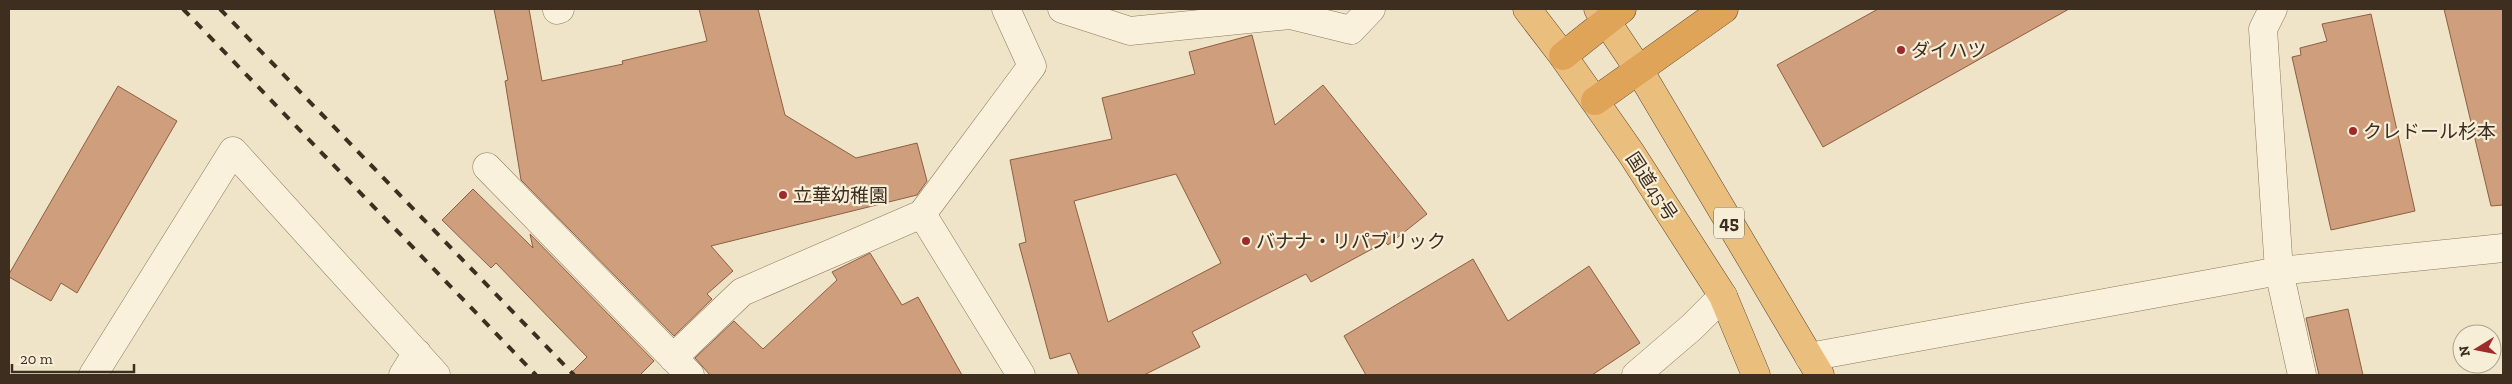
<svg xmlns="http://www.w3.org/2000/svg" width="2512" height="384" font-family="'Zilla Slab','Noto Sans JP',serif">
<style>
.building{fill:#cf9f7d;stroke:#8d5f41;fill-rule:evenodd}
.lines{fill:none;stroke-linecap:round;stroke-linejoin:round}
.minor-casing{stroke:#8d765c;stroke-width:29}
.trunk-casing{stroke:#5b4430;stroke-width:29}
.motorway-casing{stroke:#5b4430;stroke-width:29}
.minor{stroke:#faf1dc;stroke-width:28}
.trunk{stroke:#eabe7c;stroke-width:28}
.motorway{stroke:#e0a458;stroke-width:28}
.rail{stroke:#3d2e20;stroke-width:4;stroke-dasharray:9 9;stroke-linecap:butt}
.poi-dot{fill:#9e2a2b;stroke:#f7eed8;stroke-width:2}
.labels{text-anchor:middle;stroke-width:4.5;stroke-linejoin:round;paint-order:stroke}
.shield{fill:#f7eed8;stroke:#756857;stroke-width:1}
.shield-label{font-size:18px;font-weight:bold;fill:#3d2e20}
.poi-label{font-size:19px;fill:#3d2e20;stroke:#f7eed8;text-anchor:start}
.street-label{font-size:19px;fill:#3d2e20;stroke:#f7eed8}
</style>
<rect width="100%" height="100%" fill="#f0e4c8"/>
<path class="building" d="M494,9H529L542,81L623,64L622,61L707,41L699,9H758L785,115L856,158L917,143L927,181L917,195L711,246L733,271L707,294L712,299L674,336L521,180L505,81L508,80Z
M1878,9H2069L1823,147L1777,65Z
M2444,9H2503V205L2491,206Z
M2371,14L2415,211L2331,230L2292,57L2301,55L2300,48L2327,41L2322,24Z
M1252,35L1275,125L1323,85L1427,214L1388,245L1385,242L1311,282L1306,274L1192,332L1200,347L1144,375H1079L1070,353L1050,359L1019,244L1026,242L1010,160L1112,139L1102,98L1195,74L1189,52ZM1176,174L1221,263L1108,322L1074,201Z
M118,86L177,121L77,293L61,283L51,301L9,277V274Z
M473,189L533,248L530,234L654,361L640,375H569L587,357L496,263L491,268L442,220Z
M870,253L902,305L918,297L962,375H710L695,358L734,321L763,349L837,280L832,272Z
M1473,259L1508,321L1589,266L1640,343L1592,375H1366L1344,336Z
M2348,309L2363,375H2319L2306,318Z"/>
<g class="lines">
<defs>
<path id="minor" d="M1062,9L1130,31L1290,15L1351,30L1371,9
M2273,9L2263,29L2279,271L2302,375
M557,10L560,9
M487,167L690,375
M922,214L1021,375
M1809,357L2279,271L2503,248
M673,358L742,292L922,214L1032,66L1006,9
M93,375L233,151L436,375
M403,375L417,353
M1636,375L1692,327L1723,296"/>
<path id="trunk" d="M1527,9L1563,56L1631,153L1723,296L1756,375
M1598,9L1639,70L1820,375"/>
<path id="motorway" d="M1563,56L1622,9
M1595,101L1724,9"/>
</defs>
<use href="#minor" class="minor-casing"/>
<use href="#trunk" class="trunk-casing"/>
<use href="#motorway" class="motorway-casing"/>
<use href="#minor" class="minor"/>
<use href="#trunk" class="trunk"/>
<use href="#motorway" class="motorway"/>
<path class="rail" d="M183,9L536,375
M220,9L574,375"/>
</g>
<g class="poi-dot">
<circle cx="1901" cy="50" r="5"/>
<circle cx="2353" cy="131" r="5"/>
<circle cx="783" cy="195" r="5"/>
<circle cx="1246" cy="241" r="5"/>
</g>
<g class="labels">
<rect class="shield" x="1714" y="207.5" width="30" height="31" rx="4"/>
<g class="shield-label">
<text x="1729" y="229">45</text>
</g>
<g class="poi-label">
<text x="1911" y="57">ダイハツ</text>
<text x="2363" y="138">クレドール杉本</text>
<text x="793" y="202">立華幼稚園</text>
<text x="1256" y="248">バナナ・リパブリック</text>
</g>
<g class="street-label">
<text transform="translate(1652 186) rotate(57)" y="7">国道45号</text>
</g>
</g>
<rect width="2512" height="384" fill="none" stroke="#3d2e20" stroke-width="20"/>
<g transform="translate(2477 349) rotate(260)"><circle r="24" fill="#f7eed8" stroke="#ada18e"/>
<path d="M0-4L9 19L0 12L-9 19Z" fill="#9e2a2b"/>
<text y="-8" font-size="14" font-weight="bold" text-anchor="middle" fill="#3d2e20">N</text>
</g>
<path d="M12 364v8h122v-8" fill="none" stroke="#3d2e20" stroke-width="2.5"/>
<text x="20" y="364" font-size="15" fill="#3d2e20" stroke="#f7eed8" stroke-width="4" paint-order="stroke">20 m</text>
</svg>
